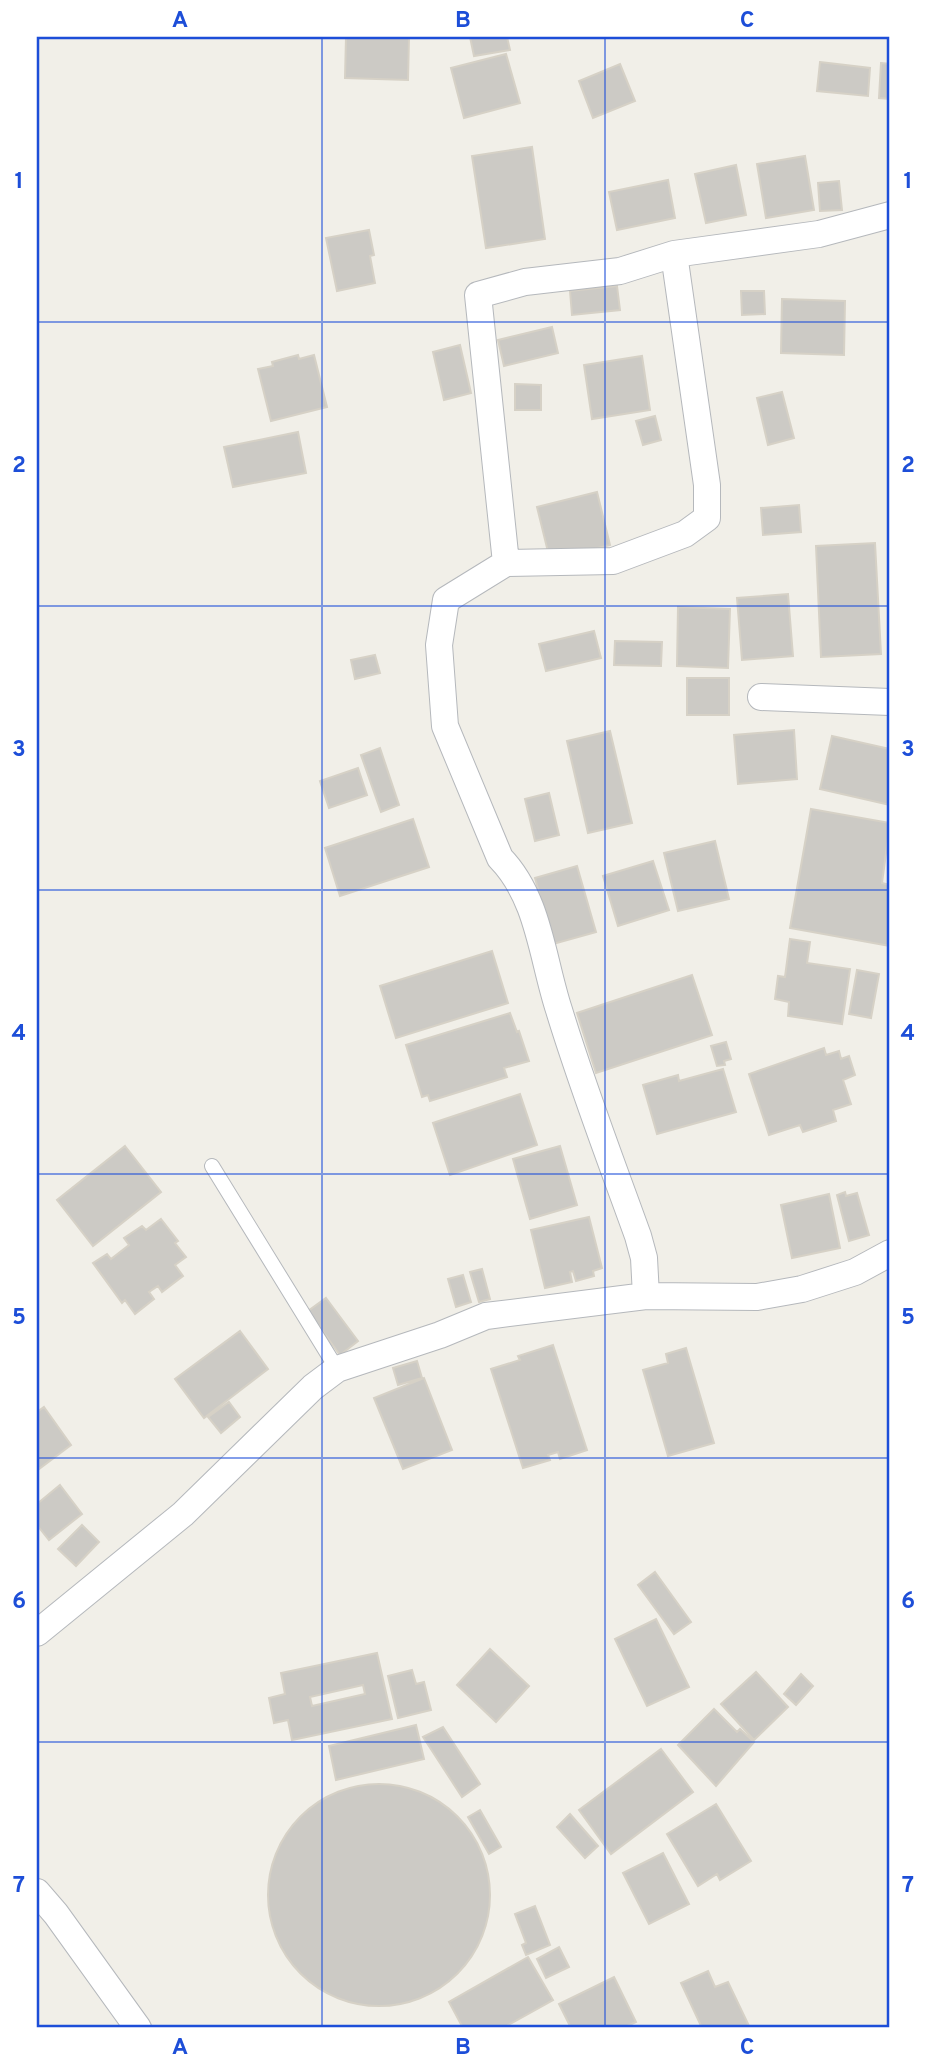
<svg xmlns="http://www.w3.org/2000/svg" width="927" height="2065" font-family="Overpass,sans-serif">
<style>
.building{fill:#cccac5;stroke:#d6d1c6;stroke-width:2;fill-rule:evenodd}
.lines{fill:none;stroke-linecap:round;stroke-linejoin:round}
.service-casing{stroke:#b5b8bc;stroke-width:16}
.minor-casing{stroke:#b5b8bc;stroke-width:28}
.service{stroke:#fff;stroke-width:14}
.minor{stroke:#fff;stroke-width:26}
.grid{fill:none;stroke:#1d4ed8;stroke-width:2;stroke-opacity:0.55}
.neatline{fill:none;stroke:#1d4ed8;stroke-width:2.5}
.grid-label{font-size:23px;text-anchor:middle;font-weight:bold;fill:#1d4ed8}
</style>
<rect width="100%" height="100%" fill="#f1efe8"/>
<path class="building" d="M346,37H409L408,80L345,78Z
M470,37H507L510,50L474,56Z
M506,54L520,103L464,118L451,68Z
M820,62L870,68L868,96L817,91Z
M881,63L890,64V99L879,98Z
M620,64L635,101L593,118L579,81Z
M532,147L545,239L486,248L472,156Z
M805,156L814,210L766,218L757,164Z
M736,165L746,215L706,223L695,174Z
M668,180L675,218L617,230L609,192Z
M839,181L842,210L820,211L818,183Z
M369,230L374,255L370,256L375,283L337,291L326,238Z
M617,286L620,310L572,315L570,291Z
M741,291H764L765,314L742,315Z
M782,299L845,301L844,355L781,353Z
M552,327L558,353L504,366L498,340Z
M460,345L471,393L444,400L433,352Z
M298,355L299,359L314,355L327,407L271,421L258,369L273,366L272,362Z
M642,356L650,410L592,419L584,365Z
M515,384L541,385V410H515Z
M782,392L794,438L768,445L757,398Z
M655,416L661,440L643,445L636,421Z
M298,432L306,473L233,487L224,447Z
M597,492L610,545L550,560L537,507Z
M799,505L801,532L763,535L761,508Z
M875,543L881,654L821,657L816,546Z
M788,594L793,656L742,660L737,598Z
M678,607L730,609L728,668L677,666Z
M594,631L601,658L546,671L539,644Z
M615,641L662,642L661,666L614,665Z
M375,655L380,673L355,679L351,660Z
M687,678H729V715H687Z
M794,730L797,779L738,784L734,735Z
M610,731L632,823L588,833L567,741Z
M832,736L890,749V805L820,789Z
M380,748L399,805L381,812L361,755Z
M358,768L367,795L329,808L320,781Z
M549,793L559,835L535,841L525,799Z
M811,809L890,823L882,883L890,885V946L790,928Z
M413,819L429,867L340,896L325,848Z
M715,841L729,899L678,911L664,853Z
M653,861L669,910L618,926L603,876Z
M577,866L596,932L546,946L545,915L535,878Z
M790,939L810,942L807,963L850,969L842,1024L788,1016L789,1002L775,999L778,976L785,977Z
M492,951L508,1003L396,1038L380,986Z
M857,970L879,974L871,1018L849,1014Z
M692,975L712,1035L596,1073L577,1013Z
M510,1013L517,1032L519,1031L529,1061L504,1068L507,1077L430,1101L428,1095L422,1097L406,1045Z
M726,1042L731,1059L724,1061L725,1065L717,1066L711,1046Z
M824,1048L826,1055L839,1051L841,1059L849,1056L855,1075L843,1080L851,1104L833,1110L836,1121L803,1132L800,1125L769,1135L749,1074Z
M723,1069L736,1112L657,1134L643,1085L678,1075L679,1081Z
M520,1094L537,1145L450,1175L433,1123Z
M125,1146L161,1192L93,1246L57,1200Z
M560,1146L577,1205L530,1219L513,1159Z
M845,1192L846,1196L857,1193L869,1235L849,1241L837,1195Z
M829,1194L840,1248L792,1258L781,1205Z
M589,1217L602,1268L593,1271L594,1276L576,1281L573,1271L570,1272L572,1282L545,1288L531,1230Z
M161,1219L178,1241L175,1243L186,1257L175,1265L183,1276L162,1292L158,1286L149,1292L154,1299L135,1314L125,1300L122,1303L93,1263L107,1254L111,1259L129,1245L124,1238L142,1226L146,1230Z
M482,1269L490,1299L479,1302L470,1272Z
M463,1275L471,1302L456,1307L448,1279Z
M326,1298L358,1341L340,1355L308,1311Z
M240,1331L268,1369L204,1418L175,1379Z
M553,1345L587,1450L560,1459L558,1452L548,1455L550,1460L523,1468L491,1369L520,1360L518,1356Z
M686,1348L714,1443L668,1456L643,1370L668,1363L666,1354Z
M417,1361L422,1378L398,1385L393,1368Z
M424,1378L452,1450L403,1469L374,1398Z
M229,1402L240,1417L221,1433L208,1417Z
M44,1407L71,1445L39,1469L37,1466V1412Z
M60,1485L82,1514L49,1540L37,1525V1504Z
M82,1525L99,1542L76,1566L58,1549Z
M655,1572L691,1622L674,1634L638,1585Z
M656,1619L689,1687L647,1706L615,1639Z
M490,1649L529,1686L496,1722L457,1685Z
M377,1653L392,1719L292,1740L288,1720L274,1723L269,1698L285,1694L281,1673ZM363,1685L365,1694L312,1706L310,1697Z
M412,1670L416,1684L424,1682L431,1710L398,1718L388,1676Z
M756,1672L788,1707L754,1740L721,1704Z
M801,1674L813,1686L796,1705L784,1694Z
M714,1709L737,1732L740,1729L754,1742L716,1786L678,1745Z
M416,1725L424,1759L336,1780L329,1746Z
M443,1727L480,1784L462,1797L423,1737Z
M661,1749L693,1792L611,1854L579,1810Z
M268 1895a111 111 0 1 1 222 0a111 111 0 1 1-222 0Z
M716,1804L751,1861L720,1880L717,1874L698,1886L667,1834Z
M480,1810L501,1847L489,1854L468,1817Z
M570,1814L598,1846L585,1858L557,1827Z
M663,1853L689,1904L649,1924L623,1873Z
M535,1906L550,1945L526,1955L522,1945L526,1943L515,1914Z
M559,1947L569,1967L546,1978L537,1959Z
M528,1957L553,2000L503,2028H463L449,2002Z
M708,1971L715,1987L728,1982L750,2028H702L681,1983Z
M614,1977L636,2022L623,2028H571L559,2004Z"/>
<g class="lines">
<defs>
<path id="service" d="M212,1166L337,1369"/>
<path id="minor" d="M506,563L613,561L685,534L707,518V485L674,254
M761,697L890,702
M646,1296L644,1258L638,1236C611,1161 582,1086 559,1010C542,958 539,898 500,858L445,726L439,645L446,600L506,563L478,295L525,282L620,271L674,254L819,234L890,215
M37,1633L183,1514L313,1387L337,1369L440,1335L486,1316L646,1296L757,1297L802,1289L855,1272L890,1253
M37,1892L56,1914L138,2028"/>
</defs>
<use href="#service" class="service-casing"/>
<use href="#minor" class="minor-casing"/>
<use href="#service" class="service"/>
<use href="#minor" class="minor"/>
</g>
<path class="grid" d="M322,37V2028M605,37V2028M37,322H890M37,606H890M37,890H890M37,1174H890M37,1458H890M37,1742H890"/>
<rect width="927" height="2065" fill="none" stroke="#ffffff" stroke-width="77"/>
<rect x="38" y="38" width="850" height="1988" class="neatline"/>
<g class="grid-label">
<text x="180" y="27">A</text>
<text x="463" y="27">B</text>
<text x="747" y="27">C</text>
<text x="19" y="188">1</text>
<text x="908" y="188">1</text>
<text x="19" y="472">2</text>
<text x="908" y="472">2</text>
<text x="19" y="756">3</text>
<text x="908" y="756">3</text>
<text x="19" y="1040">4</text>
<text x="908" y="1040">4</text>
<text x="19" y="1324">5</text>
<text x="908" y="1324">5</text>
<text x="19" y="1608">6</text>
<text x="908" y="1608">6</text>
<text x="19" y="1892">7</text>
<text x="908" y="1892">7</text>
<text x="180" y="2054">A</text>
<text x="463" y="2054">B</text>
<text x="747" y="2054">C</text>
</g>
</svg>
